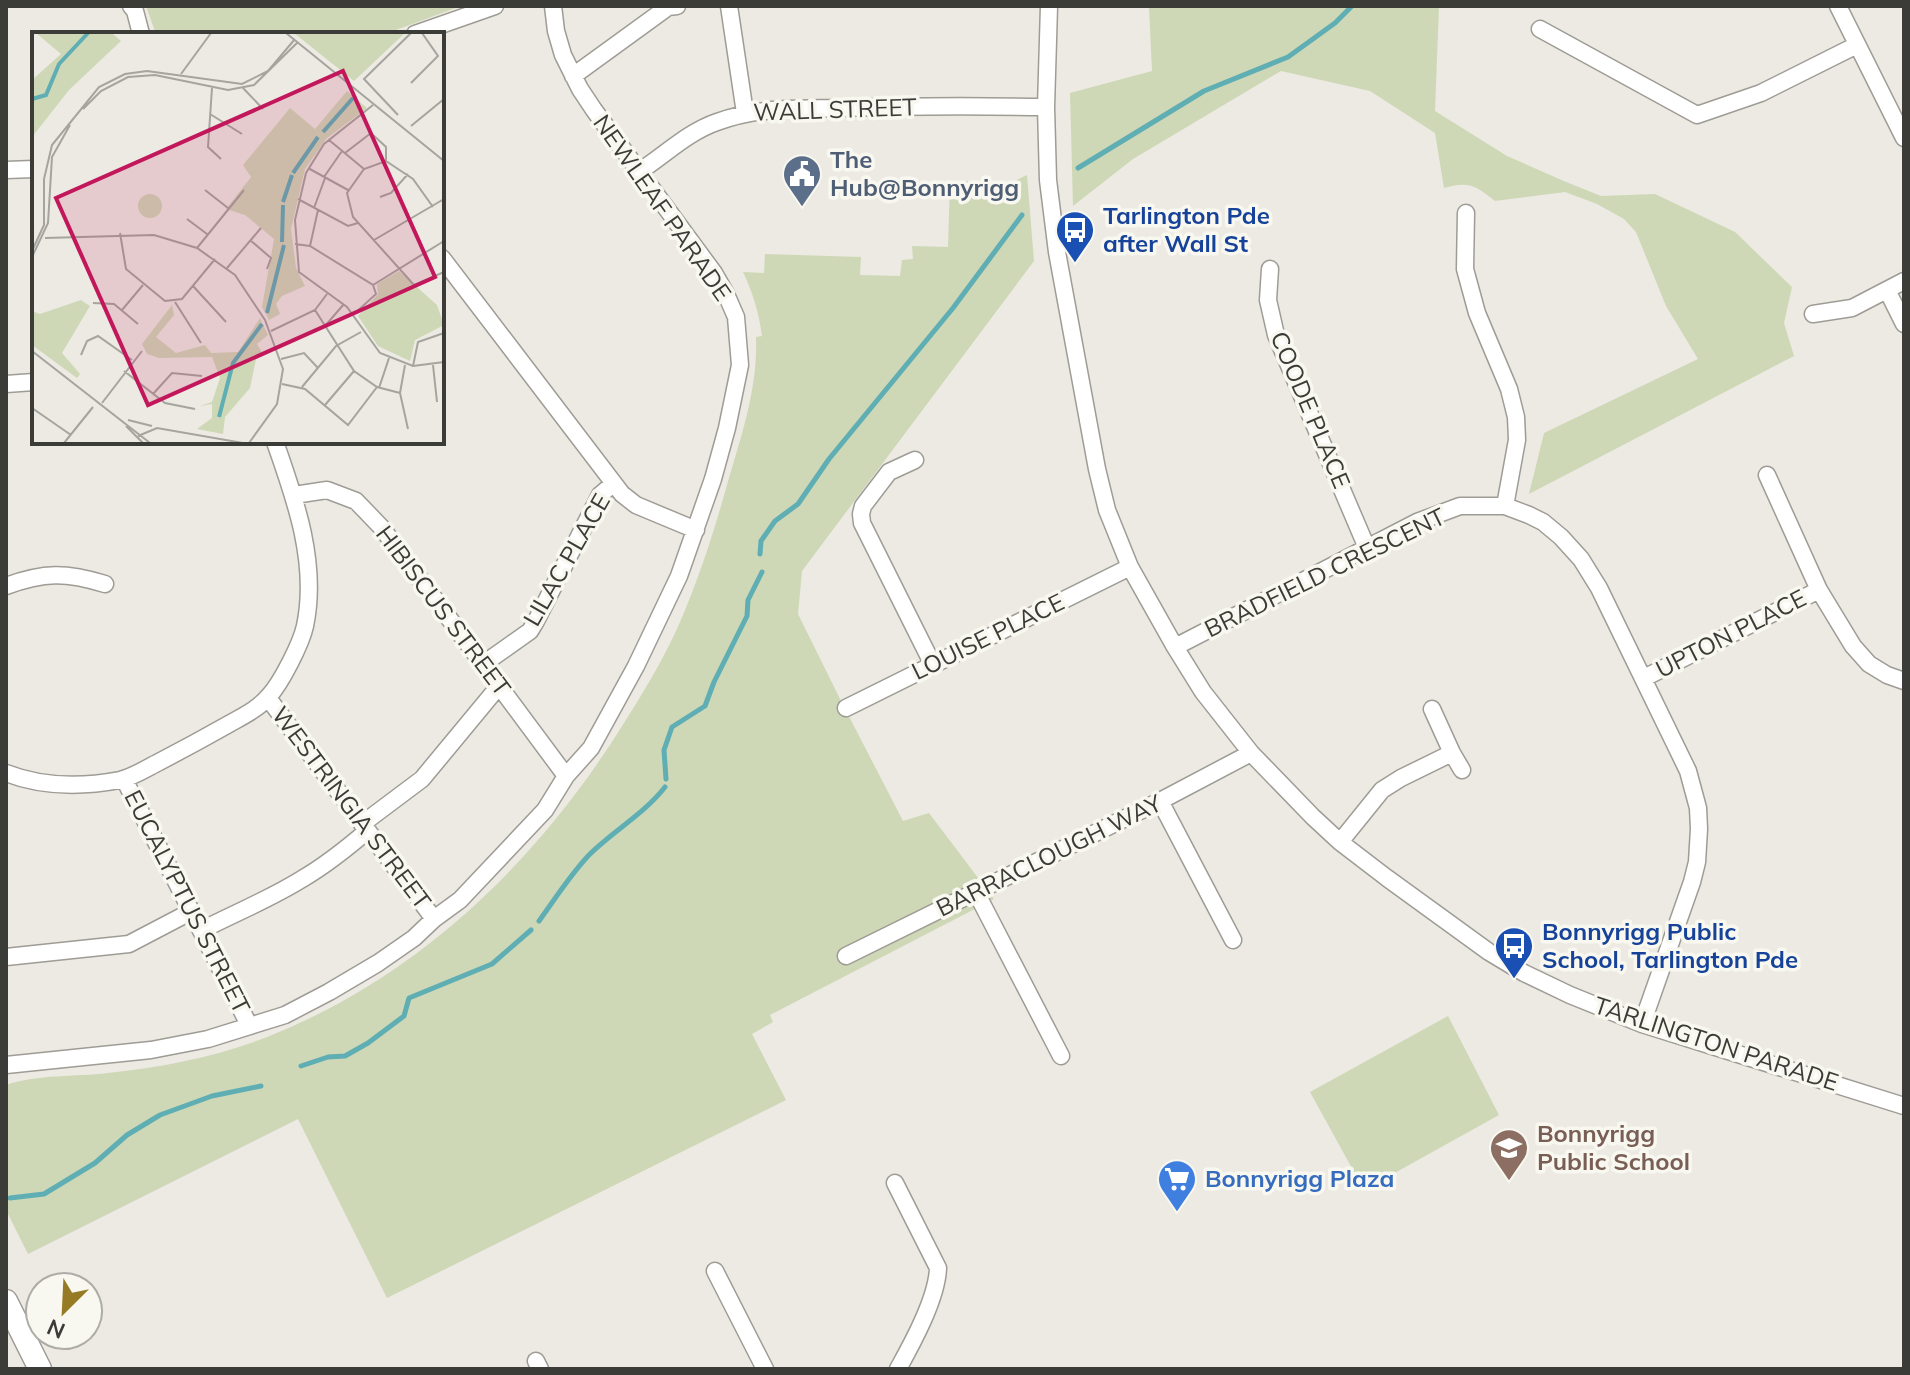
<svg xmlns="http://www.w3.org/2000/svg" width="1910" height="1375" font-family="Mulish,sans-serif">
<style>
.green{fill:#ced8b6}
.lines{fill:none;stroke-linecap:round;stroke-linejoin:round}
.stream{stroke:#5faeb4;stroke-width:5}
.street-casing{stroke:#9e9c95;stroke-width:19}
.secondary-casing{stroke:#9e9c95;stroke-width:25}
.street{stroke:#fff;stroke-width:16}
.secondary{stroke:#fff;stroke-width:22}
.labels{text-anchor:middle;stroke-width:7;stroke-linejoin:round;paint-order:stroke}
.street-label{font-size:24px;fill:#3b3b38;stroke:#f9f8f0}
.service-label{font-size:24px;font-weight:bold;fill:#4e5e75;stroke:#f9f8f0;text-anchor:start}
.transit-label{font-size:24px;font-weight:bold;fill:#164399;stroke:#f9f8f0;text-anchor:start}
.education-label{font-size:24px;font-weight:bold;fill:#785e54;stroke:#f9f8f0;text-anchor:start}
.shop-label{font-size:24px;font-weight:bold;fill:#366cbe;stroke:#f9f8f0;text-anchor:start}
.inset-river{fill:none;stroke:#5faeb4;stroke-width:4}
.inset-road{fill:none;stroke:#a5a49e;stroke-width:2}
.view{fill:#c2185b;fill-opacity:0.15;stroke:#c2185b;stroke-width:4}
.inset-edge{fill:none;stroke:#3b3b38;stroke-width:4}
</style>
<rect width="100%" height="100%" fill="#eceae2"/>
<path class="green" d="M146,6H461L385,34H156Z
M1149,6H1439L1435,111L1507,156L1566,182L1601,196L1655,194L1735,232L1792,287L1784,323L1794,356L1529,494L1544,433L1698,359L1666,306L1636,232L1624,219L1597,204L1565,192L1495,201C1475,185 1469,181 1444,188L1435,133L1370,91L1281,71L1133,159L1073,206L1070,93L1152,71Z
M1027,175L1034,261L802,571L798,614L840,699L903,821L929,813L994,899L770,1015L773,1022L752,1034L786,1100L387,1298L298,1119L28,1254L6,1210V1085C38,1074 75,1077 108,1073C162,1067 216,1057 267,1037C419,977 539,860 624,723C644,691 665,657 680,622C699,578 714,532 727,485C741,436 758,389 756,337L762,336C759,313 753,293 743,272L764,273L765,254L861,257L860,275L900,276L902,260L913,259L912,246L948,247L950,181L1012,182Z
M1448,1016L1499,1115L1364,1190L1310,1092Z"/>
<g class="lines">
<path class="stream" d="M1078,168L1204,91L1288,57L1335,23L1352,6
M760,554L761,541L775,521L798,504L829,459L953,308L1022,215
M666,779L664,750L672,727L705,706L714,682L747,616L748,600L762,572
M539,921C555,899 570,875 589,855C613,831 644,814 665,787
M301,1066L328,1057L345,1056L368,1043L404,1016L409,998L492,964L531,930
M10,1198L44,1194L95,1163L127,1135L160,1115L212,1096L261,1086"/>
<defs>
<path id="street" d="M131,6L135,11L141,34
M729,6L745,113
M1049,6L1046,107L1048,180L1057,252L1097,469L1107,510L1130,567L1175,647L1203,692L1251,753L1313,817L1340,842L1387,878L1489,952L1524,973L1570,995L1642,1024L1904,1106
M1838,6L1904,138
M1540,29L1697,115L1761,93L1857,45
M415,34L495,6
M573,76L668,7L677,6
M6,170L34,169
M640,171C666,154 688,132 717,122C758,107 795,109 838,108C907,106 976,106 1046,107
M1466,213L1465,269L1477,313L1509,389L1516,417L1517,440L1505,506
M442,258L622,494L636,505L696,530
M1270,269L1268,300L1276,335L1367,548
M1887,290L1904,324
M1813,314L1852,308L1904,281
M6,384L34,382
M915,460L889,472L863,506L861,514L862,523L933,665
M1767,475L1819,590L1853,646L1869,664L1887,675L1904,681
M294,495L327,490L356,501L382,528L566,776
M6,586C44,572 66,572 105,584
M1175,647L1417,522L1460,506H1505L1529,515L1543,522L1561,537L1581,559L1599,588L1688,771L1698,808L1699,829L1697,862L1692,882L1642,1024
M482,665L530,631L536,621L600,495L613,484
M1644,678L1819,590
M268,698L434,919
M846,708L1130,567
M1432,709L1452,753L1462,770
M6,773C42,787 83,787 120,780C133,777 147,768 159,762C182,750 206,737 229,724C243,716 258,709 269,696C281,683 301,644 305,626C318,564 296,501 275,442
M124,779L249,1025
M1160,801L1233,940
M362,824L422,779L499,686
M1340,842L1382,790L1401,778L1452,753
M976,892L1061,1056
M202,930C235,913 270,899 302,879C326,865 346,849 367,831
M846,956L1160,801L1251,753
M6,957L129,944L192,911
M6,1065L151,1050L208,1039L285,1015L329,992L378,963L414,938L434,919L460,900L545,810L566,776L591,748L636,666L679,576L713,479L727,428L740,365L736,317L726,294L714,273L594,110L580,89L563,55L556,31L553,6
M895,1183L938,1268C937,1298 913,1342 898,1369
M715,1271L765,1369
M536,1361L540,1369"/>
<path id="secondary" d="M6,1301L40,1369"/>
</defs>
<use href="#street" class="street-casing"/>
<use href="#secondary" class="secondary-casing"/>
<use href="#street" class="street"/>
<use href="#secondary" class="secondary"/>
</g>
<defs>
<symbol id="civic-pin" viewBox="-11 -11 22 30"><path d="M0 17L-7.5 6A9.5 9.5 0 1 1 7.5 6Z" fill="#5c6f8a" stroke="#f9f8f0"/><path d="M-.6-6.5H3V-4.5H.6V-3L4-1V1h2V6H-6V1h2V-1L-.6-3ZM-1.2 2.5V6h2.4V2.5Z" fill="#fff"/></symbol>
<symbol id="bus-pin" viewBox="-11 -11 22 30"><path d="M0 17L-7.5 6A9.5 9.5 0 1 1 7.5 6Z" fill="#1a4fb4" stroke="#f9f8f0"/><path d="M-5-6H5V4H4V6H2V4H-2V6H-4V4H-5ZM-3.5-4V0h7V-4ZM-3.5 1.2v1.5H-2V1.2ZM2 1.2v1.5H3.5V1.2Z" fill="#fff"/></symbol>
<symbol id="school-pin" viewBox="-11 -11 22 30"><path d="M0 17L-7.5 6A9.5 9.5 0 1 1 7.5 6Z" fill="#8d6e63" stroke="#f9f8f0"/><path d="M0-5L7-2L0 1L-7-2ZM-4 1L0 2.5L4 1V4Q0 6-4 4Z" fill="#fff"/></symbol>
<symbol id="supermarket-pin" viewBox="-11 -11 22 30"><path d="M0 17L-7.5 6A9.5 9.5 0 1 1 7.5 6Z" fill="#3f7fe0" stroke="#f9f8f0"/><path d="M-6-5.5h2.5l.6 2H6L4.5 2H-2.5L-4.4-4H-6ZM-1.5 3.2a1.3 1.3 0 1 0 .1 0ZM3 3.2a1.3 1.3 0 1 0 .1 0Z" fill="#fff"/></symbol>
</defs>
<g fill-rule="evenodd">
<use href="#civic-pin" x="780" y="152" width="44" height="60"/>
<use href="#bus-pin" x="1053" y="208" width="44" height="60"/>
<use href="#bus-pin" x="1492" y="924" width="44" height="60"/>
<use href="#school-pin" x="1487" y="1126" width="44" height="60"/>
<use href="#supermarket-pin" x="1155" y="1157" width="44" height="60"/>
</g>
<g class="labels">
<g class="street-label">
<text transform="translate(835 110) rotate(-2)" y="8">WALL STREET</text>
<text transform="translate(662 208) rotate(55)" y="8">NEWLEAF PARADE</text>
<text transform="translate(1310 410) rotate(67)" y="8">COODE PLACE</text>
<text transform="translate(567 560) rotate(-60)" y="8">LILAC PLACE</text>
<text transform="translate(1325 573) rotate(-26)" y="8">BRADFIELD CRESCENT</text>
<text transform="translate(443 611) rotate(53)" y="8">HIBISCUS STREET</text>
<text transform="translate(1731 634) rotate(-27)" y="8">UPTON PLACE</text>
<text transform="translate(988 637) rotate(-26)" y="8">LOUISE PLACE</text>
<text transform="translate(351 808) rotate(53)" y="8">WESTRINGIA STREET</text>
<text transform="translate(1049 856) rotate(-26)" y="8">BARRACLOUGH WAY</text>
<text transform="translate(187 902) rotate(63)" y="8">EUCALYPTUS STREET</text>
<text transform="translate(1716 1044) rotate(18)" y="8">TARLINGTON PARADE</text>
</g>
<g class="service-label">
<text x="830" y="168">The<tspan x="830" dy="28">Hub@Bonnyrigg</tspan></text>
</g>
<g class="transit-label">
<text x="1103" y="224">Tarlington Pde<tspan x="1103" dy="28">after Wall St</tspan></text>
<text x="1542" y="940">Bonnyrigg Public<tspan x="1542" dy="28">School, Tarlington Pde</tspan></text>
</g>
<g class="education-label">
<text x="1537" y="1142">Bonnyrigg<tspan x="1537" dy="28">Public School</tspan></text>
</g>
<g class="shop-label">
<text x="1205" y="1187">Bonnyrigg Plaza</text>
</g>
</g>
<g transform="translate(32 32)">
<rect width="412" height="412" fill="#eceae2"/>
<path d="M4,1H80L89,9L37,58L0,105V48L29,22ZM262,1H373L322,49ZM315,59L335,76L294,107L273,137L259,197L264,236L273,254L250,264L244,272L248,282L237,288L230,275L242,207L213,183L194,177L219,145L211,133L258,76L283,97ZM106 174a12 12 0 1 1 24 0a12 12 0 1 1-24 0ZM367,239L405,273L412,293L383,308L378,329L346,314L326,284L346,262L345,252ZM49,268L58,274L30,321L48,342L45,346L0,313V279L8,282ZM140,273L142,283L124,305L144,321L173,313L179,321L206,320L228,286L236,303L225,312L231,322L224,327L218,356L193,385L191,402L165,397L180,386V372L168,374L180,370L188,346L180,325L127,326L115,322L110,312Z" fill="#ced8b6"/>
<path class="inset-river" d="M0,67L14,63L27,32L56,1M291,100L321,66M261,141L286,105M251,170L260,143M250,210L251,173M235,281L252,213M187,385L201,331L230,292"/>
<path class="inset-road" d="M254,1L412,129M149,42L179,1M162,51L196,58L222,53L266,10M379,51L406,24L390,1M180,56L176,115L189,127M211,56L231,77M341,73L292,112L274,141L263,188L267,240L315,275L348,321L381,334L412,330M51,77L69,59L96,45L123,43L162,51M178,82L210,102M366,83L332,47L379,1M379,94L412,67M297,108L332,137M313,121L339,101L354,115V129M276,136L316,158M292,145L310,119M173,158L196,176M348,165L359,161L376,142M266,167L316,194L326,191M401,175L381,147L354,129L332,137L315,161L321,185L382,253L412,240M282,176L293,146M155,187L175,202M88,201L94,237L133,269L150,267L183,227M13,206L122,203L165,216L203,243L233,288L251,337L245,372L217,411M218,208L239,226L235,237M342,208L412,167M263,212L278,214L341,253L344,262L321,283M278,214L286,178M165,216L212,158M0,219L12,193V147L20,113L67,55L93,42L115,39L210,52L236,39L263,7M0,225L16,191L20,125L38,93M195,236L229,196M341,253L412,209M161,254L194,290M143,270L169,311M61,271L82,272L106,292M90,278L111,253M283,278L322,339L345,355L368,361M293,294L312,272M239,299L283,278L295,262M0,319L118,411M49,323L55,309L66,304L100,328M249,327L272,321L286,336M373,333L368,361L376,397M401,333L405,370M381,334L386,310L412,301M92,339L133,371L163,377M250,352L273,357L316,393L345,355M270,355L304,314L329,300M347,356L357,326M121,362L140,341L170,344M70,371L110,319M293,373L322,339M0,376L39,403M96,388L120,394M94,394L111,411M106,404L125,396L211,411M32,411L61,375"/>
<path class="view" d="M311,39L403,245L116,373L24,166Z"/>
<rect width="412" height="412" class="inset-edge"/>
</g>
<rect width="1910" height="1375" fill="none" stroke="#3b3b38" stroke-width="16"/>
<g transform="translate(64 1311) rotate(204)"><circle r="38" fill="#f9f8f0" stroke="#adaca6" stroke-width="2"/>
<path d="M0-6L14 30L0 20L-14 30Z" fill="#977b24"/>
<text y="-12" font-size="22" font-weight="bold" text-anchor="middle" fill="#3b3b38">N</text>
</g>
</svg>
